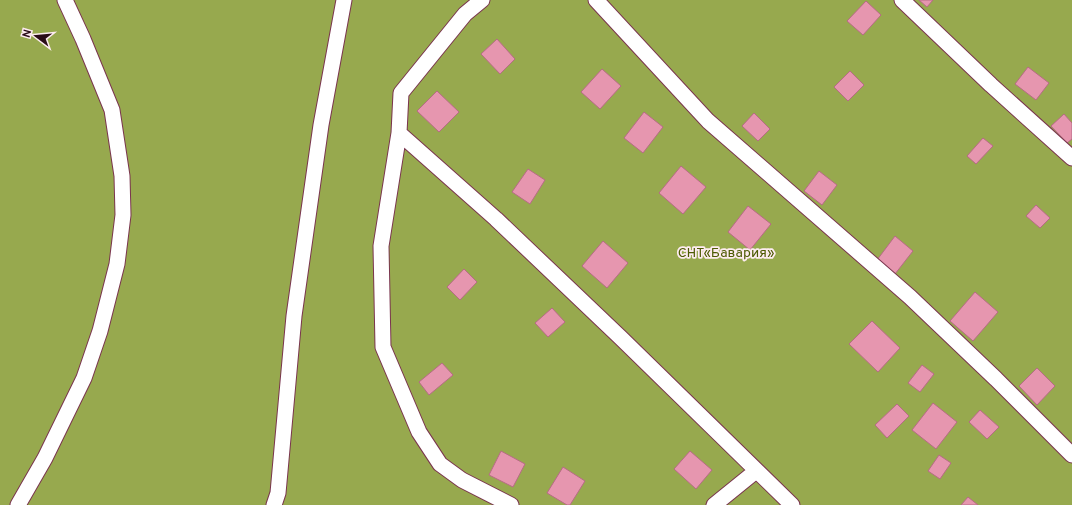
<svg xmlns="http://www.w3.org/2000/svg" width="1072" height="505" font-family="Overpass,sans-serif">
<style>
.green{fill:#97a94e}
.building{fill:#e696af;stroke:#b66b84}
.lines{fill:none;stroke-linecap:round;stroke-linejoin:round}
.minor-casing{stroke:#7a354e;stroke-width:17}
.minor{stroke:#fff;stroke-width:15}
.labels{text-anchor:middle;stroke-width:3.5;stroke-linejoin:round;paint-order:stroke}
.park-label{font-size:14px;fill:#4e5b04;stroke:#fdecf0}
</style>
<rect width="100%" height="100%" fill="#fdbbcf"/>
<path class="green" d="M0,0H1072V505H0Z"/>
<path class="building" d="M919,0H933L927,7Z
M866,1L881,15L863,35L847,21Z
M497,39L515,59L500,74L481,54Z
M1028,67L1049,83L1036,100L1015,84Z
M602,69L621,86L600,109L581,92Z
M850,71L864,85L848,101L834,87Z
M437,91L459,112L439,132L417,111Z
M644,112L663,127L643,153L624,138Z
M754,113L770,129L758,141L742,126Z
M1064,114L1072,123V139L1067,143L1051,126Z
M983,138L993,146L976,164L967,156Z
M681,166L706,187L683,214L659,193Z
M528,169L545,180L530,204L512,192Z
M819,171L837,185L822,205L804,191Z
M1036,205L1050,218L1040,228L1026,216Z
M748,206L771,224L750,250L728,232Z
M895,236L913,251L895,274L877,260Z
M603,241L628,263L607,288L582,266Z
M464,269L477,282L460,300L447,287Z
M975,292L998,312L973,341L950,321Z
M552,308L565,322L548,337L535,323Z
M872,321L900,348L878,372L849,344Z
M442,363L453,375L429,395L419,382Z
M922,365L934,374L920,392L908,383Z
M1037,368L1055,386L1037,405L1019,386Z
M933,403L957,422L936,449L912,430Z
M897,404L909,416L887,438L875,425Z
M980,410L999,427L987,439L969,422Z
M501,451L525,464L513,487L489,475Z
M690,451L712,470L696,489L674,469Z
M939,455L951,463L940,479L928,471Z
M563,467L585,481L570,505H567L547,493Z
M968,497L978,505H961Z"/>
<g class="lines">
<defs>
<path id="minor" d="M482,0L465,14L401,93L399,133L381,246L383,347L419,432L440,464L462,480L511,505
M596,0L708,121L910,297L996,379L1072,455
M902,0L991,85L1072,158
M399,133L496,219L621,338L792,505
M18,505L45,458L84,378L100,331L117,264L123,215L122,176L112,110L83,39L65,0
M274,505L278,493L294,316L321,125L344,0
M714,505L756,471"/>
</defs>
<use href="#minor" class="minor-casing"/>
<use href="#minor" class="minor"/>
</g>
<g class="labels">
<g class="park-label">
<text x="726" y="257">СНТ«Бавария»</text>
</g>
</g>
<g transform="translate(36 36) rotate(286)" stroke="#fdecf0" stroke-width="3" paint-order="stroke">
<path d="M0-3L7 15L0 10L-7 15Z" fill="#290c17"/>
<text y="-6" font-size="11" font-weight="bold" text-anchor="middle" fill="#290c17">N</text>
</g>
</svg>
